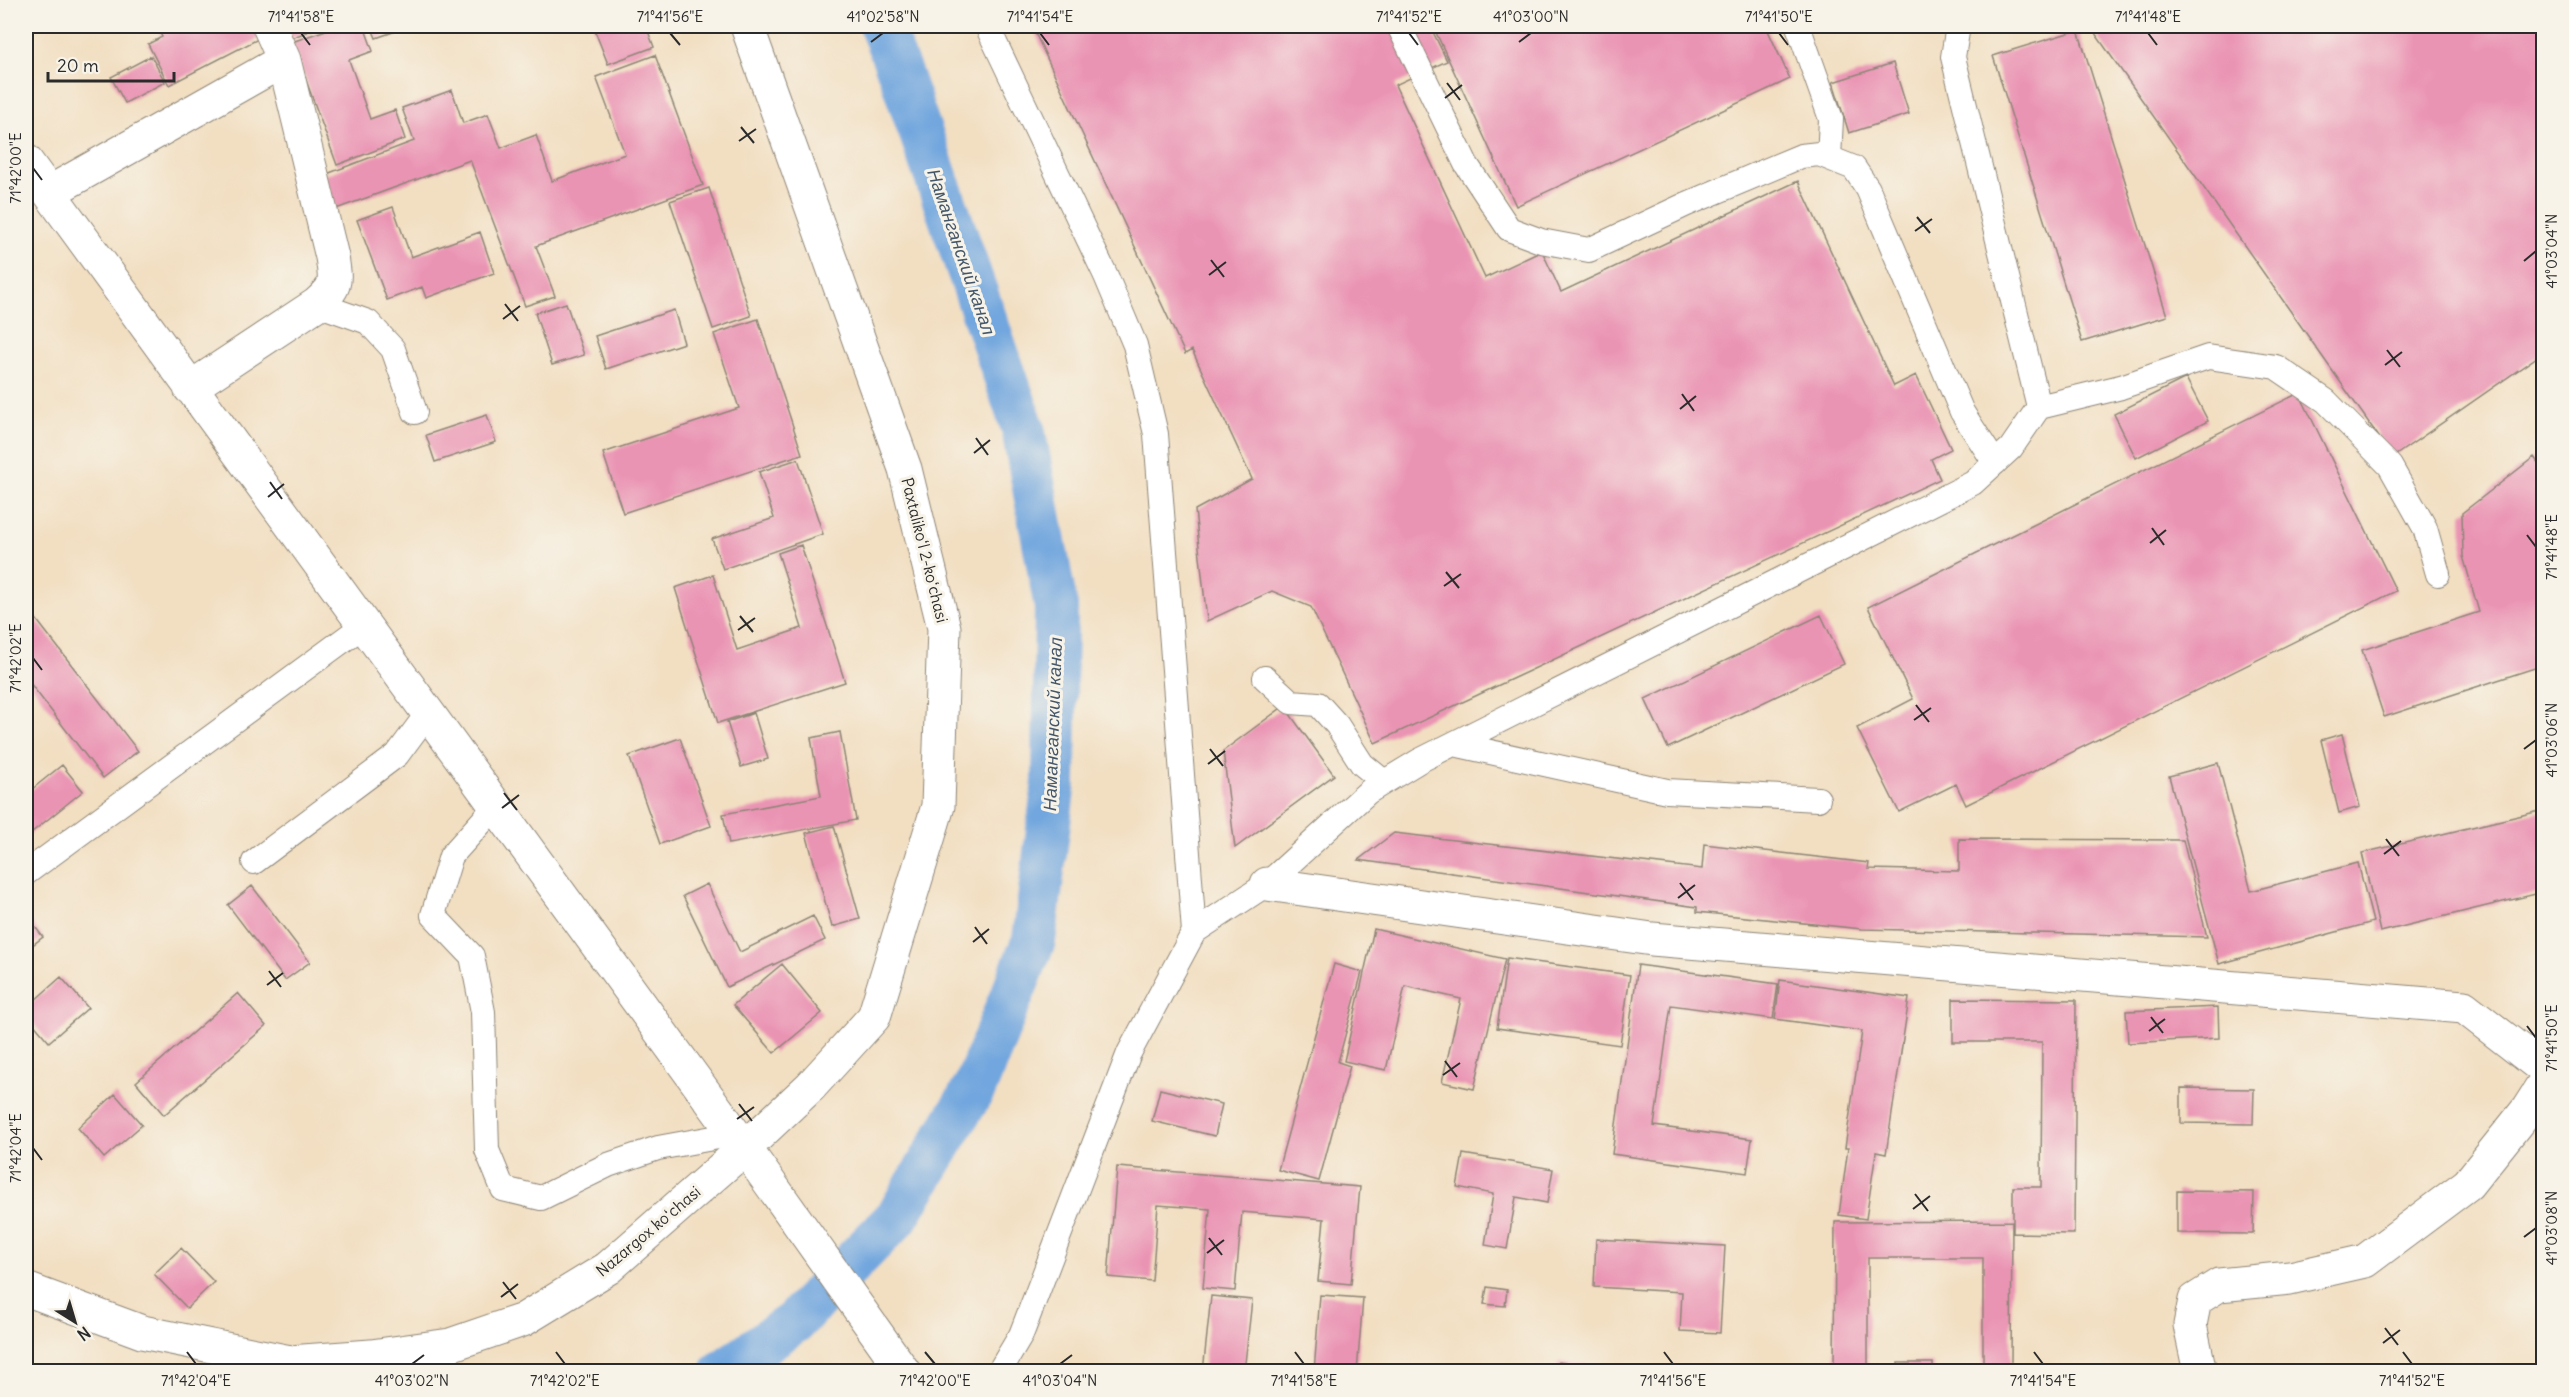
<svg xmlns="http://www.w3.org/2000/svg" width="2569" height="1397" font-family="Delius,sans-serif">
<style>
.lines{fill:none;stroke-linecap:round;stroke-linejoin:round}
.canal{stroke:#71a6de;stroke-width:44}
.building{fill:#ea94b4}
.lane-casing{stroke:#8e8576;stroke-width:26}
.street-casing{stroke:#8e8576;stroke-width:35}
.lane{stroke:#fff;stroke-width:24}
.street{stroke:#fff;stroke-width:33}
.ticks{fill:none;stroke:#2b2b2b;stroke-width:2}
.labels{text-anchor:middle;stroke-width:6;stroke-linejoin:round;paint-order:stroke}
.street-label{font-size:16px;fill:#2b2b2b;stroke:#f7f3e8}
.water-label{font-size:18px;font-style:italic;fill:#44566a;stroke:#f7f3e8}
.neatline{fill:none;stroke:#2b2b2b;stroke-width:2}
.ticks-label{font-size:15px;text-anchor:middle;fill:#2b2b2b}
</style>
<rect width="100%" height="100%" fill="#f7f3e8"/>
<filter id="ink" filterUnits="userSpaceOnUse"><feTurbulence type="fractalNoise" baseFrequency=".0167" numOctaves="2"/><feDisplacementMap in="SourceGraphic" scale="12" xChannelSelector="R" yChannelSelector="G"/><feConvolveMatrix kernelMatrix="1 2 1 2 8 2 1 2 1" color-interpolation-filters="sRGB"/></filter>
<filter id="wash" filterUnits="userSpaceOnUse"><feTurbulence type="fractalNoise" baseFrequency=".008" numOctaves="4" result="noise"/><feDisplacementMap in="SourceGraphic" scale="24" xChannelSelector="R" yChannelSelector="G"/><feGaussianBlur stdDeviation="1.35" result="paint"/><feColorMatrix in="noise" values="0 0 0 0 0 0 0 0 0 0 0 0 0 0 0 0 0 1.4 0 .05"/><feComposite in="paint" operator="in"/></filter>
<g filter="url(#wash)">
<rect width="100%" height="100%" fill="#f2dfc2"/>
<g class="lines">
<path class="canal" d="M722,1372L794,1322L897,1217L975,1087L1034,940L1054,782L1056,607L1023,428L901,76L881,26"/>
</g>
<g id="blocks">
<path class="building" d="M156,26H256L262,37L169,85L148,44L162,37Z
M286,26H322L291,38Z
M337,26H364L373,51L349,60L370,119L395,110L405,139L337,165L292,42Z
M371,26H410L376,38Z
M593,26H646L654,47L608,64Z
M1032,26H1430L1447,61L1395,85L1485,278L1542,251L1561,292L1798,181L1894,386L1916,375L1951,449L1931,459L1940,479L1375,743L1311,607L1272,591L1207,621L1195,510L1252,479L1192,350L1185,354Z
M1433,26H1766L1790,79L1516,206Z
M2090,26H2544V352L2393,457Z
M2078,30L2167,316L2082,342L1993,56Z
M655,55L703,185L536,246L555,296L525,306L470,160L336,209L324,175L414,141L402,108L452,90L463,123L488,114L501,148L536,135L552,181L625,154L596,77Z
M151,56L165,82L125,103L111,77Z
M1893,63L1909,114L1849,133L1833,82Z
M709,188L751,316L713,329L670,201Z
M393,207L411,257L480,232L494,273L426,298L422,287L387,300L357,220Z
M566,303L584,355L552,365L535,313Z
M674,310L684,343L606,369L595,336Z
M758,319L802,454L623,513L603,453L739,408L714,334Z
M2186,378L2208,421L2136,458L2114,414Z
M2299,393L2396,591L1966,805L1956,784L1899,812L1857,728L1913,699L1868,607Z
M487,415L496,442L435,462L426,435Z
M2534,457L2544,471V665L2384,717L2362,650L2479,612L2463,556L2462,513Z
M798,459L823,534L723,569L712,539L774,518L759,472Z
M801,545L845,682L718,723L675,588L713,575L737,650L802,628L778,553Z
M26,606L138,751L103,778L26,678Z
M1821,615L1844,664L1668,748L1645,699Z
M1284,706L1334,775L1235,848L1223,751Z
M754,713L768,759L741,767L727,722Z
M840,732L856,820L729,844L723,814L821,796L811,738Z
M2342,734L2360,807L2339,813L2321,740Z
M680,738L711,826L660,844L629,756Z
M2218,763L2251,891L2358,863L2373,922L2219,964L2169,776Z
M62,765L83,791L26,837V794Z
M2544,810V892L2380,932L2362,853Z
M834,826L860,919L832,927L806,833Z
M1394,833L1702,869L1704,844L1869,863L1868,869L1959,871V839L2183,840L2207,937L1862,929L1697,912V907L1358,860Z
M707,884L740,952L813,916L825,940L727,987L683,896Z
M252,886L310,962L285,980L228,905Z
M26,915L43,937L26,950Z
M1374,929L1505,959L1474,1089L1442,1082L1461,999L1405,986L1386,1070L1344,1061Z
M1507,958L1630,975L1620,1045L1497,1028Z
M782,964L822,1013L774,1053L733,1005Z
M1334,964L1362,972L1338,1062L1350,1066L1319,1181L1278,1170Z
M1638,965L1778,984L1773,1019L1671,1005L1654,1126L1752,1139L1747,1173L1612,1154Z
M61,977L88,1008L49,1042L26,1015V1008Z
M1780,980L1909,998L1886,1154L1876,1152L1866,1219L1839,1215L1848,1148H1845L1862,1031L1775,1019Z
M238,993L266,1026L164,1115L136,1082Z
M1953,999L2076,1000L2074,1234L2013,1233V1187H2041L2042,1042H1953Z
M2218,1007L2219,1038L2128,1043L2126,1011Z
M2181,1088L2254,1089L2253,1124L2181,1123Z
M1160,1089L1222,1104L1215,1136L1152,1121Z
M115,1094L142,1125L104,1158L78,1128Z
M1463,1154L1553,1169L1547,1203L1516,1197L1507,1249L1485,1245L1493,1194L1457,1187Z
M1117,1167L1360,1187L1351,1284L1318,1281L1324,1219L1242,1212L1235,1291L1203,1288L1210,1209L1158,1205L1152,1281L1108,1277Z
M2177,1191L2254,1192L2253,1234L2177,1233Z
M2012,1221L2011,1366H1983V1258H1868V1368H1834L1835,1222Z
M1596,1239L1725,1246L1720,1333L1680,1331L1682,1292L1594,1287Z
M181,1248L214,1282L187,1308L154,1274Z
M1487,1287L1507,1290L1505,1306L1484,1304Z
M1320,1295L1363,1298L1357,1372H1314Z
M1211,1296L1252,1300L1244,1372H1203Z
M1558,1362L1591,1365L1590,1372H1557Z
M1898,1363H1933V1372H1898Z"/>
</g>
</g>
<g filter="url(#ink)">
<use href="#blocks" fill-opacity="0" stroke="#8e8576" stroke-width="1.5"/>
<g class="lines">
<defs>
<path id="lane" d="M987,26L1106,276L1135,345L1156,434L1194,932
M1399,26L1466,164L1509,229L1541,241L1589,250L1687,204L1801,156L1819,154L1854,168L1868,189L1962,412L1995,463
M1798,26L1831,119L1829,158
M317,304L368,322L393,349L415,412
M2039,407L2121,387L2208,357L2276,367L2326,401L2390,466L2425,528L2438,574
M1265,678L1291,702L1318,704L1337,725L1362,764L1384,782
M1454,744L1667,791L1818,799
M496,806L451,856L433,915L472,956L483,1012L487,1150L503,1189L541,1198L608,1165L658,1148L735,1134
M254,862L397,755L428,713
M26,873L364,625
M999,1372L1021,1335L1129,1053L1194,932L1267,884L1368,792L1419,761L1973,483L2011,448L2039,407L1953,57L1958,26"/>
<path id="street" d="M26,161L745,1148L904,1372
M50,192L284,60
M190,388L317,304C337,286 336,283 332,257L284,60L269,26
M1267,884L1652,939L2464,1007L2544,1069
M26,1289L142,1332L290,1362L371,1356L450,1345L523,1320L608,1268L745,1148L811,1086L874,1017L938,806L944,628L905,469L747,26
M2200,1372L2190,1325L2195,1300L2219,1285L2290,1278L2365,1261L2468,1184L2528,1109L2544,1084"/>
</defs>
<use href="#lane" class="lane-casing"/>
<use href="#street" class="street-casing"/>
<use href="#lane" class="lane"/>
<use href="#street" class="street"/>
</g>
</g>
<path class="ticks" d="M301,33L310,45M670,33L680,45M1040,33L1049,45M1409,33L1418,45M1779,33L1788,45M2148,33L2157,45M871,42L883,33M1519,42L1531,33M1447,83L1460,100M1445,98L1462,85M741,127L754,143M739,141L756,129M33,168L42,180M1917,217L1930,233M1915,231L1932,219M1211,260L1224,277M2524,261L2536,251M1209,275L1226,262M505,304L518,321M503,319L520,306M2387,350L2400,367M2385,365L2402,352M1682,394L1694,411M1680,409L1696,396M976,438L988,455M974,453L990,440M270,482L282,499M268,497L284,484M2152,528L2164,545M2527,535L2536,547M2150,543L2166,530M1446,572L1459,588M1444,586L1461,574M740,616L753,632M738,630L755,618M33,658L42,670M1916,705L1929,722M1914,720L1931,708M1210,749L1223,766M2524,749L2536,740M1208,764L1225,751M504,793L517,810M502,808L519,795M2386,839L2399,856M2384,854L2401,841M1680,883L1693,900M1678,898L1695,885M975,927L987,944M973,942L989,929M269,971L281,987M267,985L283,973M2151,1017L2163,1033M2527,1026L2536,1038M2149,1031L2165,1019M1445,1061L1457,1077M1443,1075L1460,1063M739,1104L752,1121M737,1119L754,1107M33,1148L42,1160M1915,1194L1928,1211M1913,1209L1930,1196M2524,1237L2536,1228M1209,1238L1222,1255M1207,1253L1224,1240M503,1282L516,1299M501,1297L518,1284M2385,1328L2398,1345M2383,1343L2400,1330M187,1352L196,1364M556,1352L565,1364M925,1352L935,1364M1295,1352L1304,1364M1664,1352L1673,1364M2034,1352L2043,1364M2403,1352L2412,1364M412,1364L424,1355M1060,1364L1072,1355"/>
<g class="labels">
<g class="street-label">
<text transform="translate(925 550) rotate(76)" y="6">Paxtalikoʻl 2-koʻchasi</text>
<text transform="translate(648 1231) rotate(-40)" y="6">Nazargox koʻchasi</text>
</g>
<g class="water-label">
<text transform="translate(961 252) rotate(71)" y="6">Наманганский канал</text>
<text transform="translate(1053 724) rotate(-88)" y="6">Наманганский канал</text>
</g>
</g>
<rect width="2569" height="1397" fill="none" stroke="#f7f3e8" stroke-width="66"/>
<g transform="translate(75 1322) rotate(143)" stroke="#f7f3e8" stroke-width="4.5" paint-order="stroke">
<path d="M0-4.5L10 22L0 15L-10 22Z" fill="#2b2b2b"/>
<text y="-9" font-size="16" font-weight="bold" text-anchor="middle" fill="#2b2b2b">N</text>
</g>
<path d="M48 72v9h126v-9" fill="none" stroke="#2b2b2b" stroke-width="3"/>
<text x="57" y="72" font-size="18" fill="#2b2b2b" stroke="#f7f3e8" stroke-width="4.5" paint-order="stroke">20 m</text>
<rect x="33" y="33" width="2503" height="1331" class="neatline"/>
<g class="ticks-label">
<text x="301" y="22">71°41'58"E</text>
<text x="670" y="22">71°41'56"E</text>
<text x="883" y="22">41°02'58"N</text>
<text x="1040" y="22">71°41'54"E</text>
<text x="1409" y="22">71°41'52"E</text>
<text x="1531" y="22">41°03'00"N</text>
<text x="1779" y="22">71°41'50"E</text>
<text x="2148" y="22">71°41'48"E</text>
<text transform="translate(16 168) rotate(-90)" y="5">71°42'00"E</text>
<text transform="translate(2552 251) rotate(-90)" y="5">41°03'04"N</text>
<text transform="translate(2552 547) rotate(-90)" y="5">71°41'48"E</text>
<text transform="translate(16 658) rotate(-90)" y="5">71°42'02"E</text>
<text transform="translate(2552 740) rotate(-90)" y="5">41°03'06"N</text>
<text transform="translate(2552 1038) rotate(-90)" y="5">71°41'50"E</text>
<text transform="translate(16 1148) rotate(-90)" y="5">71°42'04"E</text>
<text transform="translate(2552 1228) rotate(-90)" y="5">41°03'08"N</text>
<text x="196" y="1386">71°42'04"E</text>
<text x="412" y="1386">41°03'02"N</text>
<text x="565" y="1386">71°42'02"E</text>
<text x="935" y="1386">71°42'00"E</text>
<text x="1060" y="1386">41°03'04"N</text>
<text x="1304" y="1386">71°41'58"E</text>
<text x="1673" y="1386">71°41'56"E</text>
<text x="2043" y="1386">71°41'54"E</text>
<text x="2412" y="1386">71°41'52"E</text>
</g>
</svg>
